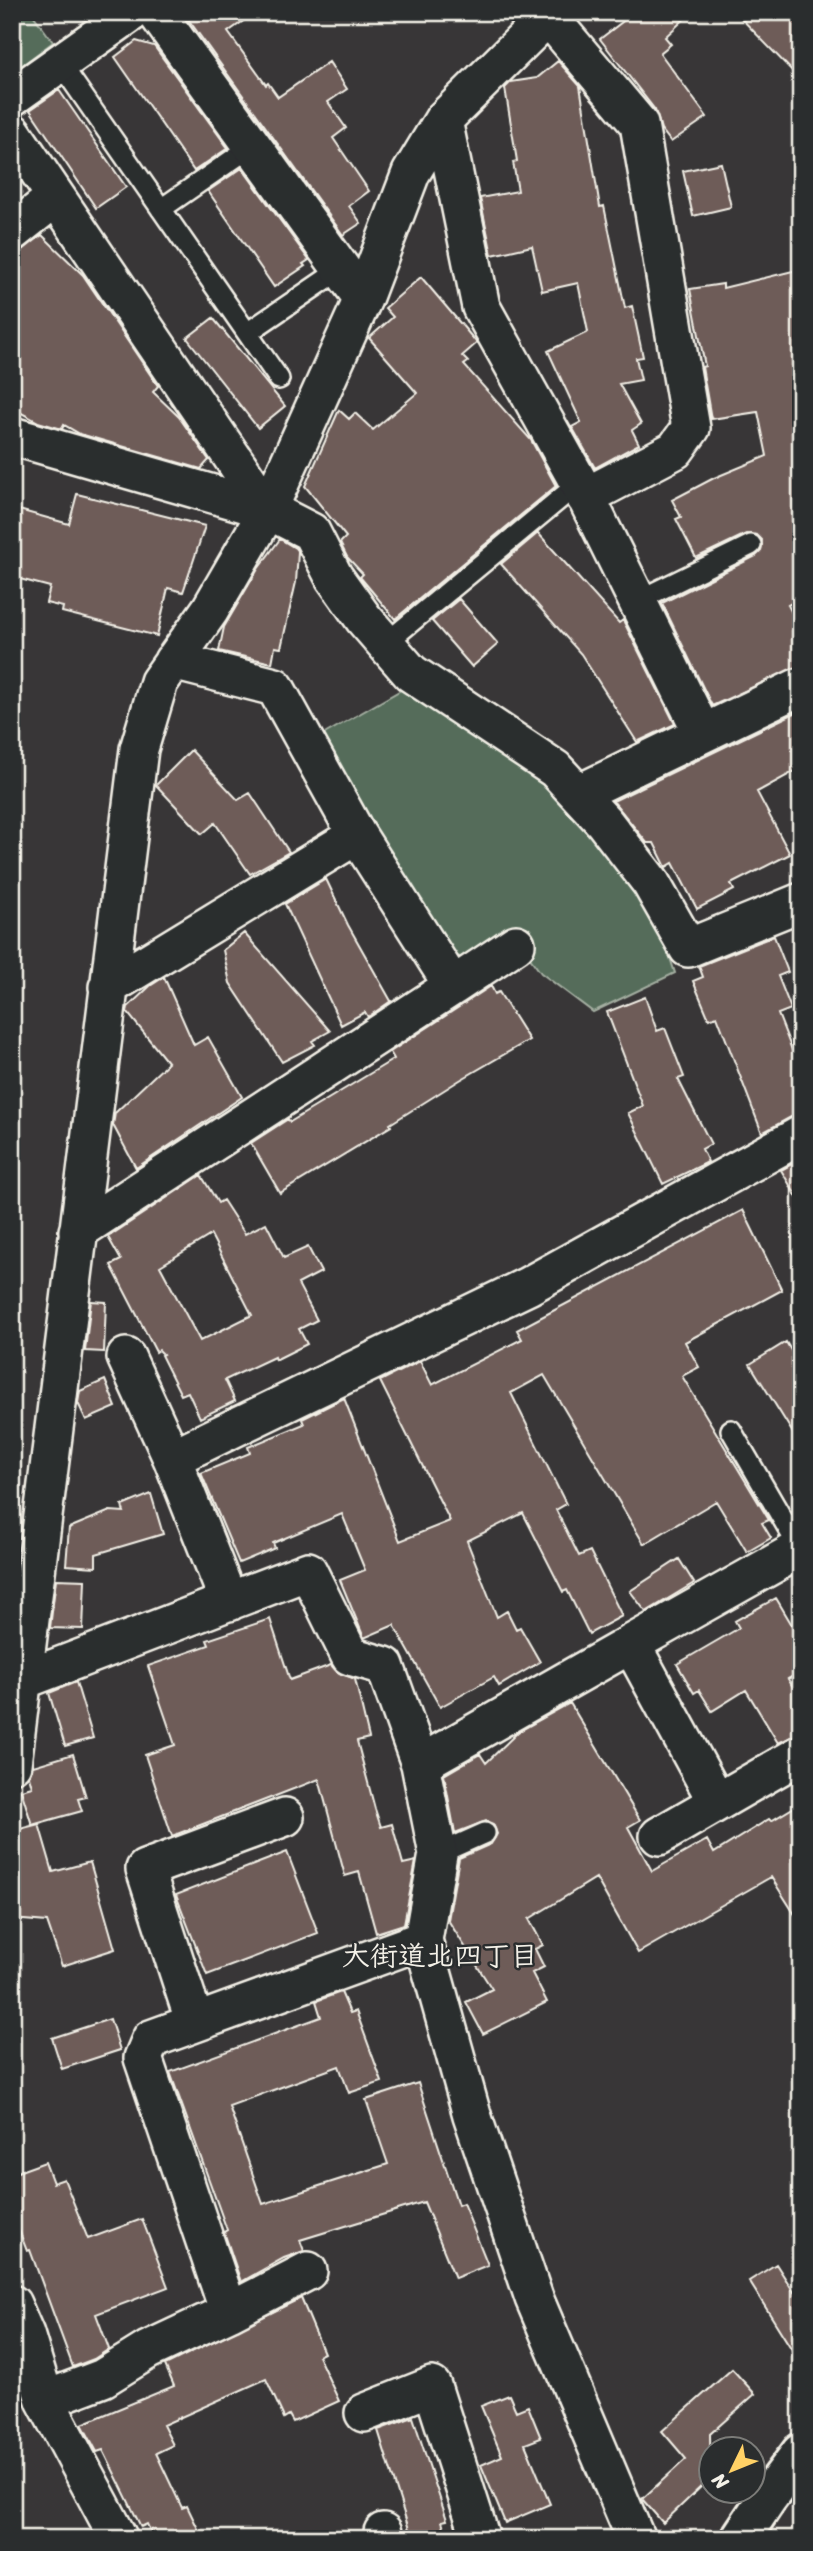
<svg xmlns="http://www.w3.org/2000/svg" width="813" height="2551" font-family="Sriracha,'Klee One',sans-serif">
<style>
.green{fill:#546c5a;stroke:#a4aea1;stroke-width:2}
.building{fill:#6e5b59;stroke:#f4f1e8;stroke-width:2;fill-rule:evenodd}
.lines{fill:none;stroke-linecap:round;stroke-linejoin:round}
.service-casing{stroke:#f4f1e8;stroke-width:24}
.minor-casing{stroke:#f4f1e8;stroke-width:42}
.tertiary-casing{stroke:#f4f1e8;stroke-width:44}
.service{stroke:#2a2d2e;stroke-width:19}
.minor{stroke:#2a2d2e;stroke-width:37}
.tertiary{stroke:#2a2d2e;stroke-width:38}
.labels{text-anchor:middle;stroke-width:5;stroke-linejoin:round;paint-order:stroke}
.neighbourhood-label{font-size:28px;font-weight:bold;fill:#f4f1e8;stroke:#2a2d2e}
</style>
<rect width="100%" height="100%" fill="#383637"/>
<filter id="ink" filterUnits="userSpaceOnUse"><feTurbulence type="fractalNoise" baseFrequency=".0143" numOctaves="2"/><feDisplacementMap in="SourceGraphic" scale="14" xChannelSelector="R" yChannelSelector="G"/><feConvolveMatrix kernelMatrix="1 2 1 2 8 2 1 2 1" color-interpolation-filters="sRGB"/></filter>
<g filter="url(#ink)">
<path class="green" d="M12,12H31L53,42L12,73Z
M415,682L546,775L650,897L675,973L593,1012L541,973L513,935L472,961L451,954L386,852L321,736Z"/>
<path class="building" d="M183,12H256L228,32L266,85L268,83L278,97L329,62L347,89L328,102L346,128L333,138L369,191L349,206L361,223L343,235Z
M635,12H692L665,37L671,44L660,53L707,117L671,142L661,129L655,110L600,39Z
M735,12H801V80Z
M136,41L154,46L228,148L194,171L115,57Z
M558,61L580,86L600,207L604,206L625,308L632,306L643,357L636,358L641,380L619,384L641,424L632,430L639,444L595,468L572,427L581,422L548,351L588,332L578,283L542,291L532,246L492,255L480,198L518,191L513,162L517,161L505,88L511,82L537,78Z
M59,90L126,187L96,208L30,110Z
M721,163L731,207L693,216L683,171Z
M242,168L309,260L303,264L305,266L274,287L208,191Z
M42,235L83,275L158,386L153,392L179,417L209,460L201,469L80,434L64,425L62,429L38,422L12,408V253L24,249Z
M801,269V598L788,605L801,631V665L712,706L662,603L756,556L761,551L762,540L757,535L746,534L696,558L676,519L681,517L672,500L714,478L767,456L758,412L711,419L702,367L705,366L690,289L723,284V288Z
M421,277L477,343L462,356L468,362L464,365L531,440L556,486L395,619L360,577L363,574L347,557L340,543L346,537L305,486L339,410L349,419L355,413L373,430L417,393L369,338L393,317L385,308Z
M213,318L285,406L258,428L187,338Z
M77,494L205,526L183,592L168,588L157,636L62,612L63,607L46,603L50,587L12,577V508L69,524Z
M538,533L619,623L623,620L675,724L637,742L581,654L501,564Z
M280,539L295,548L298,552L296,582L281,648L275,647L272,663L219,651L224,627L258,569Z
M459,599L498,644L472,667L432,621Z
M801,710V768L757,792L790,854L731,884L734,890L697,909L673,863L666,867L654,843H647L613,801Z
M191,750L238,800L250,793L289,852L250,874L215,823L202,834L156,785Z
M326,879L348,925L391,1001L368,1017L365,1012L341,1025L285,904Z
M244,933L330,1031L312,1041L315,1045L282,1062L230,983L223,950Z
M774,936L788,972L778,976L791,1009L778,1014L801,1073V1114L791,1117L762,1133L717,1016L709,1019L693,981L703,977L699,966Z
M164,977L194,1045L208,1037L242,1097L136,1168L113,1125L115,1113L168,1063L127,1012L128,1007L150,986Z
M491,986L495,994L499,992L529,1040L460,1080L390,1124L391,1126L280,1193L251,1143L288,1119L290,1122L394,1059L390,1052Z
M645,997L657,1031L665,1028L684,1077L678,1079L711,1144L702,1149L708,1162L663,1184L628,1113L643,1106L607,1012Z
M801,1159V1204L781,1170Z
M201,1175L218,1203L223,1200L245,1234L266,1223L284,1258L308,1247L321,1272L298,1284L317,1320L299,1329L307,1344L275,1360L274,1357L225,1380L235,1401L200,1418L188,1392L181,1395L161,1355L163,1354L159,1350L156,1352L111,1265L121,1260L108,1237ZM211,1235L252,1315L200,1341L160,1266Z
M743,1210L782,1290L685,1342L699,1367L682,1376L769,1520L762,1523L771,1538L747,1552L716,1501L644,1544L544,1375L511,1393L566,1504L556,1510L579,1556L590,1551L622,1616L589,1634L567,1590L563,1592L523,1513L467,1541L497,1617L507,1611L516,1629L520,1627L540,1662L499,1686L494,1677L440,1707L394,1625L364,1638L340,1580L365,1570L342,1514L273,1543L275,1548L239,1563L201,1473L250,1453L248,1447L304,1424L302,1419L344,1398L400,1541L450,1521L380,1381L420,1361L432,1385L522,1339L517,1330Z
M91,1301L106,1302L104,1352L85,1351Z
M786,1342L801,1367V1446L750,1364Z
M105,1380L116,1407L86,1420L78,1403L80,1391Z
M151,1494L163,1534L96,1554V1567L66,1565L69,1528L110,1511L124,1512L122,1506Z
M679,1559L694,1583L646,1612L630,1591Z
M56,1579L85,1580L83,1629L50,1628Z
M776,1598L801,1640V1672L788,1679L801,1700V1733L778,1743L746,1690L712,1711L699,1690L694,1693L677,1664L739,1628L735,1621Z
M270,1619L290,1680L331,1665L337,1672L355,1679L369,1738L357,1741L375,1809L381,1827L392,1824L403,1864L416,1861L404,1924L376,1933L359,1872L345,1876L319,1779L172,1836L145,1755L175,1745L148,1666L209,1645L207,1640Z
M76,1682L93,1738L65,1746L49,1693Z
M570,1703L640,1820L628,1827L652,1871L707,1840L714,1853L769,1819L771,1821L801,1803V1924L771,1877L638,1953L596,1878L529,1919L543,1945L535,1949L544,1967L532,1973L547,2002L483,2034L466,2002L492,1989L448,1920L459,1858L491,1844L497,1834L493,1824L486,1821L455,1833L444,1775L480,1754L486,1763L518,1732Z
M73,1754L86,1797L78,1799L82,1811L32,1825L21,1790L32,1787L29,1776L33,1766Z
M39,1824L53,1872L90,1862L115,1949L62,1966L47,1922L12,1919V1831Z
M287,1852L318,1933L207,1975L176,1895Z
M341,1992L350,2013L356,2011L382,2082L349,2093L339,2066L229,2106L263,2204L388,2164L366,2100L418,2083L458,2205L463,2203L488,2265L455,2278L424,2202L300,2240L304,2251L284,2258L241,2282L224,2232L227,2230L170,2072L321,2017L316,2001Z
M110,2019L120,2050L62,2069L52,2038Z
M45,2162L53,2183L64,2179L88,2239L142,2219L168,2287L96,2314L109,2349L94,2359L73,2367L30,2250L27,2251L12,2212V2174Z
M776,2264L801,2303V2364L749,2281Z
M301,2298L324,2353L318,2356L339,2401L293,2422L289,2415L284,2418L266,2379L163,2425L173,2445L156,2453L182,2508L187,2506L203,2539H154L147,2524L141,2527L103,2450L97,2452L82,2424L174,2386L165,2365Z
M732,2369L755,2394L710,2434L711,2488L706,2482L663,2523L642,2499L686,2459L662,2431Z
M509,2395L516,2411L528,2406L541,2438L525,2444L550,2504L505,2523L481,2465L502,2456L481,2406Z
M413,2417L447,2520L442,2521L448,2539H412L378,2430Z"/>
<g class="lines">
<defs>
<path id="service" d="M60,63L279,379
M161,209L252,146
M247,333L341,269
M637,601L751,545
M386,643L579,483
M731,1430L800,1549
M438,1854L485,1833"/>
<path id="minor" d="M156,12L363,299
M548,16L639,124L691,428L675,450L585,497
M12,97L132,12
M443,120L481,307L579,483L702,732
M12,132L268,510
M12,232L56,197
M12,436L268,510L311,532L334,577L364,619L411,673L555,769L604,822L651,883L688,948L801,902
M173,661L275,687L357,835
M578,794L797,688
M453,986L516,944
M78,1231L453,986L357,835L108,987
M126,1357L172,1458L229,1602
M172,1458L528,1286L801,1135
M21,1681L308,1571L350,1656L385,1666L420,1764L438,1854L423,1940L472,2115L534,2298L636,2539
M12,1764L139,749L159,682L210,610L268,510L363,299L411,173L443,120L552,12
M420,1764L631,1644
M717,1802L631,1644L800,1549
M659,1836L801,1754
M195,2023L145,1869L285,1817
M12,2304L25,2334L45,2400L119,2539
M229,2312L308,2271
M45,2400L103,2378L148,2350L229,2312L143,2058L151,2039L423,1940
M364,2413L432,2386L481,2539
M383,2532L385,2539"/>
<path id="tertiary" d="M740,2539L768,2497L801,2453"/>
</defs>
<use href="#service" class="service-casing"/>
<use href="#minor" class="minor-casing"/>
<use href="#tertiary" class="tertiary-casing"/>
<use href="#service" class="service"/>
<use href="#minor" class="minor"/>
<use href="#tertiary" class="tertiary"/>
</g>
</g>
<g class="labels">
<g class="neighbourhood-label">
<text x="440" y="1965">大街道北四丁目</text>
</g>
</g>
<rect width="813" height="2551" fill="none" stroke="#2a2d2e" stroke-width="42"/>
<rect x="21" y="21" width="771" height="2509" fill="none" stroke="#f4f1e8" stroke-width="2.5" filter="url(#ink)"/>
<g transform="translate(732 2470) rotate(227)"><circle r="33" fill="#2a2d2e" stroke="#7b7b78" stroke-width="2"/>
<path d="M0-5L12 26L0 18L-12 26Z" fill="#ffd166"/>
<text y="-10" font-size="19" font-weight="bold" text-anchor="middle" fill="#f4f1e8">N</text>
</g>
</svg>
